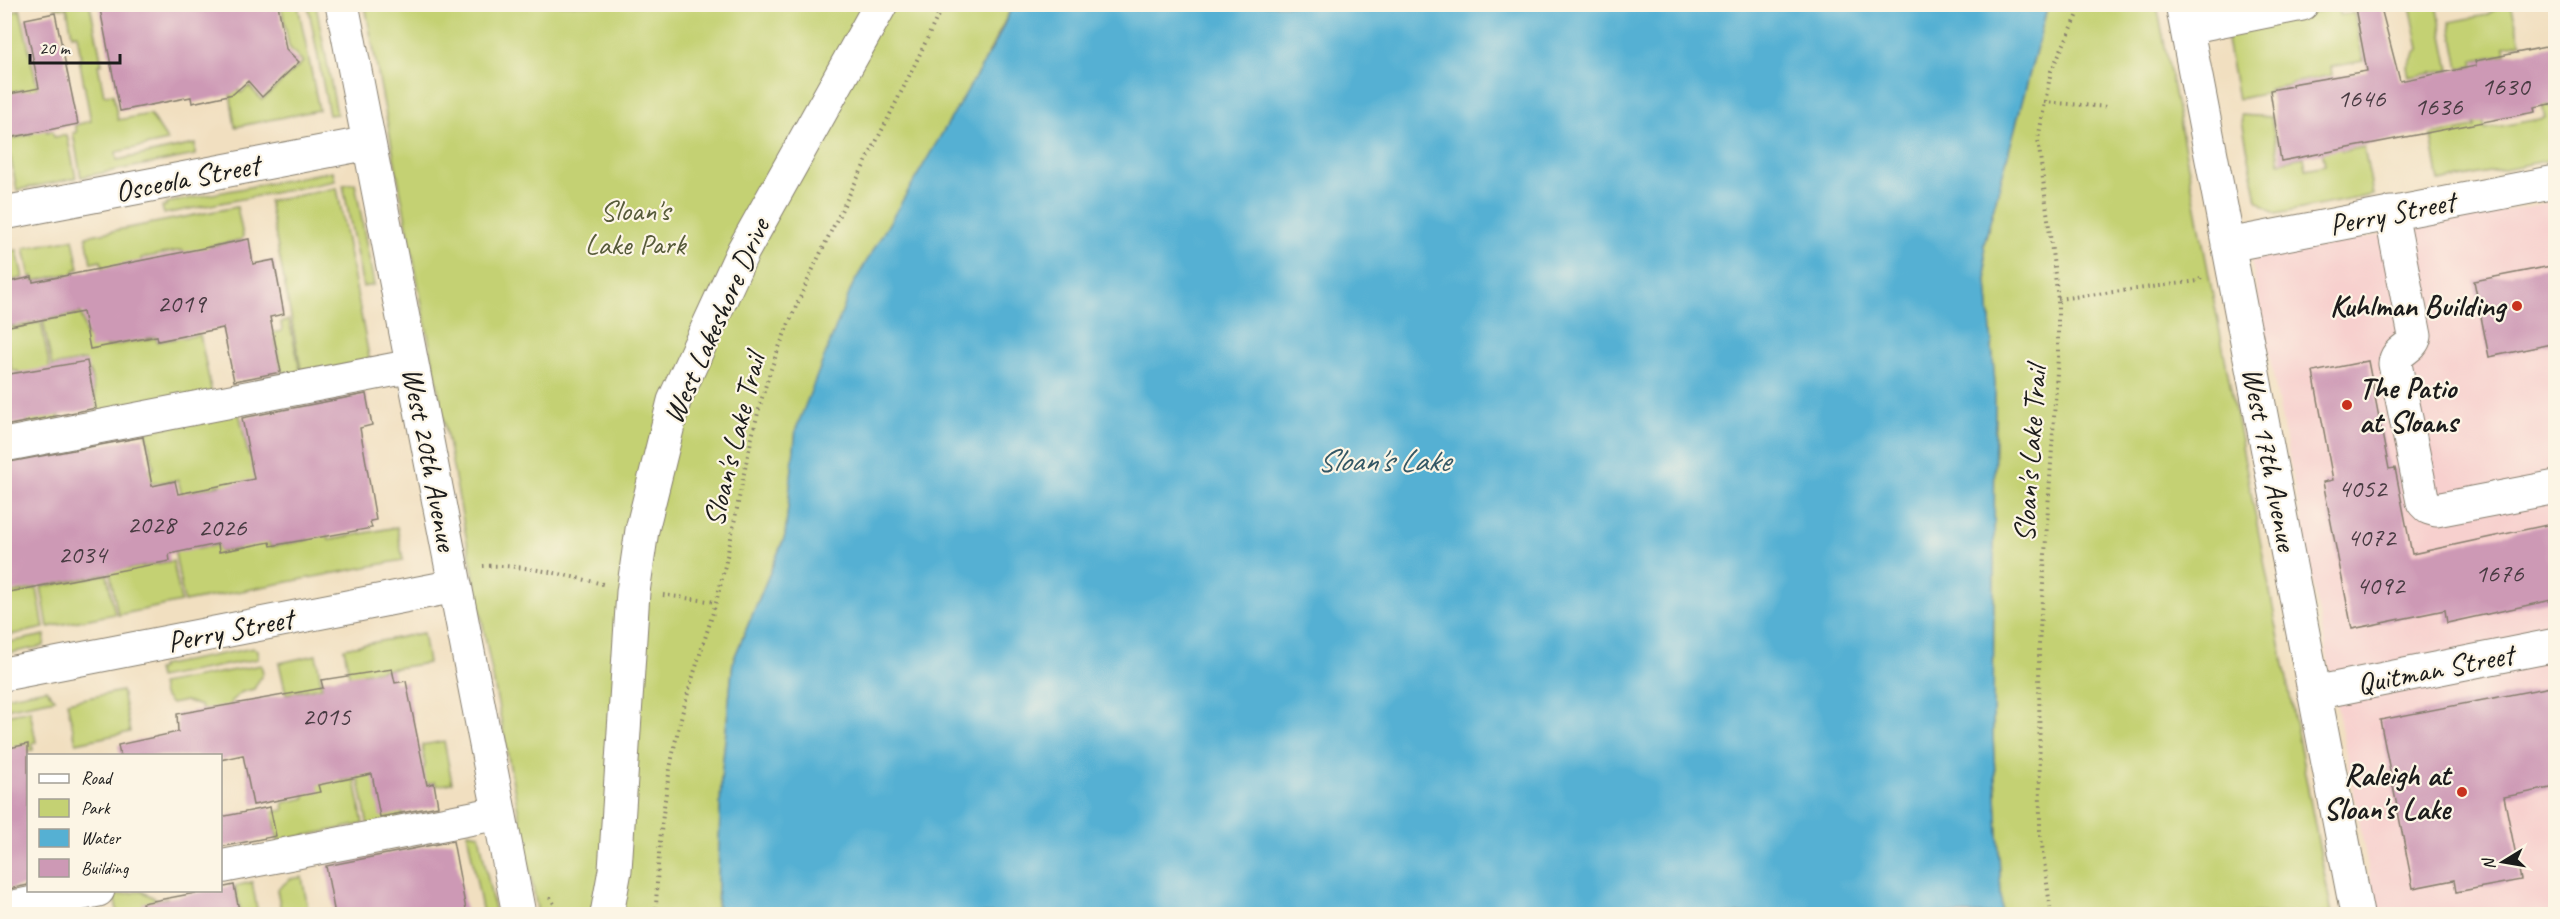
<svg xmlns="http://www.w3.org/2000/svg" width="2560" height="919" font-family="Caveat,sans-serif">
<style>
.built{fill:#f7d0ce}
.green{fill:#c4d173;stroke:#707648;stroke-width:1.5}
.water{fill:#55b0d3;stroke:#386678;stroke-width:1.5}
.building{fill:#cd99b5}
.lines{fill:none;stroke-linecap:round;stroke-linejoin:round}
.minor-casing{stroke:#867e6e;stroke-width:35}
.path{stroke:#867e6e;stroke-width:4;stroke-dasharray:1.5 4.5;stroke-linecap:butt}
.minor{stroke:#fff;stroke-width:33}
.poi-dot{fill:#c8321e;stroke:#fcf5e5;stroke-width:2}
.labels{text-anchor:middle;stroke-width:4.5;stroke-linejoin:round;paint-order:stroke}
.number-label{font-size:27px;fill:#483b42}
.street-label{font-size:30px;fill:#1c1c1c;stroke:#fcf5e5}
.park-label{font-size:30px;fill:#575b3a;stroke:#fcf5e5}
.poi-label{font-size:30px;font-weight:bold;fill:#1c1c1c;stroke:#fcf5e5;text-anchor:end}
.water-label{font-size:32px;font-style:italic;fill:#335765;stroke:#fcf5e5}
</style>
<rect width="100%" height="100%" fill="#fcf5e5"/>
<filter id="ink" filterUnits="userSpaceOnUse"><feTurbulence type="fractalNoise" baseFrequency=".0167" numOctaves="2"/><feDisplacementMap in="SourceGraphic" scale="12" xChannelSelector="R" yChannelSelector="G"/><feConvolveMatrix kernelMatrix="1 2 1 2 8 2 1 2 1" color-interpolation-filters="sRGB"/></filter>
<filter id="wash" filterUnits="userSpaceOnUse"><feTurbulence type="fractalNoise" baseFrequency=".008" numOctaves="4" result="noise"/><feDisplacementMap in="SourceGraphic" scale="24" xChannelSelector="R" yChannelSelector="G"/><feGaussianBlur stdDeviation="1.35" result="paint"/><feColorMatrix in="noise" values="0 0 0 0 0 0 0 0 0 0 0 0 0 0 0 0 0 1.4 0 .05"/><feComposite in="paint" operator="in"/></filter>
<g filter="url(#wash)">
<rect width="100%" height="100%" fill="#f1dfc0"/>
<path class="built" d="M2555,201V914H2377L2251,260Z"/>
<path class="green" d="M54,5H90L102,64L98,65L104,95L113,94L118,120L150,114L168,141L116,152L117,160L195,144V155L81,177L73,133L77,132L75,125L91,121L79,58L81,57L77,34L72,35L67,8L54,7Z
M281,5H298L319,110L235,127L228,78L241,93L249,86L262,100L303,62L289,47Z
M308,5H316L337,114L329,115Z
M365,5H1013L796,429L785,536L733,661L721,779L717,914H538Z
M2048,5H2157L2332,914H2002L1993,736L1995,384L1984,244Z
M2410,5H2437L2450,70L2409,77L2407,66L2419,49Z
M2502,5H2511L2521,43L2505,46L2506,54L2473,60L2474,66L2459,69L2450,22L2486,15Z
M2339,7L2340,15L2354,13L2363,61L2331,67L2332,75L2290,83V85L2269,89V93L2238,99L2225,29Z
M20,9L47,132L52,131L54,137L67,135L76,178L17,190L7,140L32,134L22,90L5,93V16Z
M2537,58L2547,106L2555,105V159L2439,182L2431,135L2475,127L2464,70L2474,68L2485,129L2545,118L2533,59Z
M2328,78L2342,151L2364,147L2373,195L2276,214L2257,200L2241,115L2271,117L2279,162L2304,157L2306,169L2325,165L2322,149Z
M333,171L335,181L164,214L162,207L166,206V203Z
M355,183L374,285L363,287L343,185Z
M337,188L370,362L302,375L269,201Z
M237,207L243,236L241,240L210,246L225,326L182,250L141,258L156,336L147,338L134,271L104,277L101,261L91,263L86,236Z
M73,239L79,269H75L74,273L81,312L75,313L67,274L34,281L33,276L30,277L24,248Z
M17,250L23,278L8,281L15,325L7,327L4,313V253Z
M81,313L86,336L103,333L106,347L156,338L157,342L200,335L212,394L99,415L90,371L87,372L85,360L52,366L43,320Z
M289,320L301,375L283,378L275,339L269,340L268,334L282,331L281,322Z
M41,322L60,422L28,428L18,371H12L4,329Z
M239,412L248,455L256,454L257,486L224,494L221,485L189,492L197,549L218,545L220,552L238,549L258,487L270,547L308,540L307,425L329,540L397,527L403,560L184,602L170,527L182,496L178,480L140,485L137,473L154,469L146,431Z
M103,536L128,569L173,561L181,602L118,615Z
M107,574L115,614L48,627L41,587Z
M37,588L44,628L5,636V595Z
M423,633L428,663L363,673L353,697L344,648Z
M45,635L44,646L5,654V643Z
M253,648L257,650L258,659L159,678L157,670L161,669L160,666Z
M316,655L322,687L286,694L279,663Z
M261,665L263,673L254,689L242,692L231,701L232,709L203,714L201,706L186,701L171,704L163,695L161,684Z
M46,689L55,699L5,709V697Z
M122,691L130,732L76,743L67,702Z
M30,710L36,742L32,743L33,750L5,755V715Z
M444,741L452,783L436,786L435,782L418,785L425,765L422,745Z
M355,761L394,771L404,819L368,826Z
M299,769L341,775L342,781L355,779L363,824L278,841L273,812L284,810L283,803L305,798Z
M467,832L479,834L495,914H483Z
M302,877L309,914H282L277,890L290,879Z
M252,882L258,914H241L235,886Z
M141,891L158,900L167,898L171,914H118L114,896Z"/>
<path class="water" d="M1013,5H2048L1984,244L1995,384L1993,736L2002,914H717L721,779L733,661L785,536L796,429L852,286L996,42Z"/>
<g id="blocks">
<path class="building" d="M99,4H278L286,49L299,62L262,97L248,81L233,94L192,103L191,97L120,111Z
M2371,4H2380L2400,81L2476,66L2475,61L2556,45V103L2534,107L2535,112L2281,161L2270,90L2292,86V84L2367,71L2355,8Z
M55,13L78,124L4,139V95L39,88L25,19Z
M249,239L253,264L274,260L284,314L270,317L281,372L234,381L223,328L158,341L157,336L90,349L83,312L4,327V283L32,277L33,282Z
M2556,265V343L2489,357L2474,281Z
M87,361L96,408L4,426V375Z
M2368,361L2389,469L2395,468L2412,554L2556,523V599L2447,623L2445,610L2352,629L2323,482L2333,480L2313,372Z
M366,394L372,425L360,428L376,520L370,521L372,528L271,546L270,542L219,552L218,544L169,554L170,561L4,593V463L143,437L152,486L175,481L178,494L254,479L242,418Z
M392,669L395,683L406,681L427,785L434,783L438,806L380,817L372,774L318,785L320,792L253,805L243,755L220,760V756H120L118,745L178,732L177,714L323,688L321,680Z
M2556,686V787L2504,797L2521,880L2456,892L2454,880L2413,888L2380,720Z
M28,744V885L4,890V749Z
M270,807L276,836L220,847V817Z
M453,841L467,915H335L326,866Z
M234,885L240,915H144L142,903L206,891H220V888Z"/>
</g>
</g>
<g filter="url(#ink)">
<use href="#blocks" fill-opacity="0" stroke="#867e6e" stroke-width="1.5"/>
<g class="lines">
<defs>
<path id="minor" d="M342,4L519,914
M2182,4L2357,914
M2187,27L2302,4
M4,213L369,143
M2391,213L2415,336C2412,350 2396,349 2395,364L2423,502L2429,508L2436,510L2556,487
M2228,245L2556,182
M4,445L412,366
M4,674L455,586
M2314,693L2556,645
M220,867L499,813
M4,909L98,890
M607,914L615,870L633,592L642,530L674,401L743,251L881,4"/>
</defs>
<use href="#minor" class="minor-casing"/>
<path class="path" d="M2044,102L2108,107
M2058,299L2199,281L2201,278
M483,566C522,564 565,575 603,584
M663,595L716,602
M550,897L560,914
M656,914C657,850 665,781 681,718C691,679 705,641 716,602C739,517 747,427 780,345C827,227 892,119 943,4
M2051,914L2040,830L2039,645L2058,357V299L2038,139L2051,71L2083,4"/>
<use href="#minor" class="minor"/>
</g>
</g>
<g class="poi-dot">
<circle cx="2517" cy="306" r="6"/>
<circle cx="2347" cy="405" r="6"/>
<circle cx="2462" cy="792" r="6"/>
</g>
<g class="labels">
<g class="number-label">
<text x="2505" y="95">1630</text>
<text x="2361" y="107">1646</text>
<text x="2438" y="115">1636</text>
<text x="181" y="312">2019</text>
<text x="2362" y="497">4052</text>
<text x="151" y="533">2028</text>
<text x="222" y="536">2026</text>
<text x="2371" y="546">4072</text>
<text x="82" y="563">2034</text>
<text x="2499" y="582">1676</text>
<text x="2380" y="594">4092</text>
<text x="326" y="725">2015</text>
</g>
<g class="street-label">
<text transform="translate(187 178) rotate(-11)" y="10">Osceola Street</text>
<text transform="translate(2392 213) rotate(-11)" y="10">Perry Street</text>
<text transform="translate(716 321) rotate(-66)" y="10">West Lakeshore Drive</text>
<text transform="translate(734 440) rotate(-76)" y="10">Sloan's Lake Trail</text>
<text transform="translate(2030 454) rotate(-86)" y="10">Sloan's Lake Trail</text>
<text transform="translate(430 459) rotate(79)" y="10">West 20th Avenue</text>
<text transform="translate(2270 459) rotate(79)" y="10">West 17th Avenue</text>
<text transform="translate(230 630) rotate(-11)" y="10">Perry Street</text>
<text transform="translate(2435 669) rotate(-11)" y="10">Quitman Street</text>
</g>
<g class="park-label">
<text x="635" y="220">Sloan's<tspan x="635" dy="34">Lake Park</tspan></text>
</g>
<g class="poi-label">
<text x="2505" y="316">Kuhlman Building</text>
<text x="2359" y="398" text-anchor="start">The Patio<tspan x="2359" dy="34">at Sloans</tspan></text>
<text x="2450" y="785">Raleigh at<tspan x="2450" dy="34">Sloan's Lake</tspan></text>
</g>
<g class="water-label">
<text x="1383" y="471">Sloan's Lake</text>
</g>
</g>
<rect width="2560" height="919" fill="none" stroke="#fcf5e5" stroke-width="24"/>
<rect x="27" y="754" width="195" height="138" fill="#fcf5e5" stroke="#a29e95" stroke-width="1.5"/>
<rect x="39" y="774" width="30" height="9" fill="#ffffff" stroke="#a29e95" stroke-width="1.5"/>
<text x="81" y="784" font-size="18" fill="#1c1c1c">Road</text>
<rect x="39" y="799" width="30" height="18" fill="#c4d173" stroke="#a29e95" stroke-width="1.5"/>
<text x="81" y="814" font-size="18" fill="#1c1c1c">Park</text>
<rect x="39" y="829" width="30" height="18" fill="#55b0d3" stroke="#a29e95" stroke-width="1.5"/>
<text x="81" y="844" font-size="18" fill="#1c1c1c">Water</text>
<rect x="39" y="859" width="30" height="18" fill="#cd99b5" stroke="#a29e95" stroke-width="1.5"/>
<text x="81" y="874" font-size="18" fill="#1c1c1c">Building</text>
<g transform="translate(2503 862) rotate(259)" stroke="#fcf5e5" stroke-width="4.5" paint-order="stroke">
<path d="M0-4.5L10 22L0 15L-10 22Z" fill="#1c1c1c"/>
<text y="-9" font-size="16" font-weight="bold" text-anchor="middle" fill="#1c1c1c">N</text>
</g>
<path d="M30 54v9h90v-9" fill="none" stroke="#1c1c1c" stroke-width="3"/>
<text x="39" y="54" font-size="18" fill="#1c1c1c" stroke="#fcf5e5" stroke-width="4.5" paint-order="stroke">20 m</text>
</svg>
